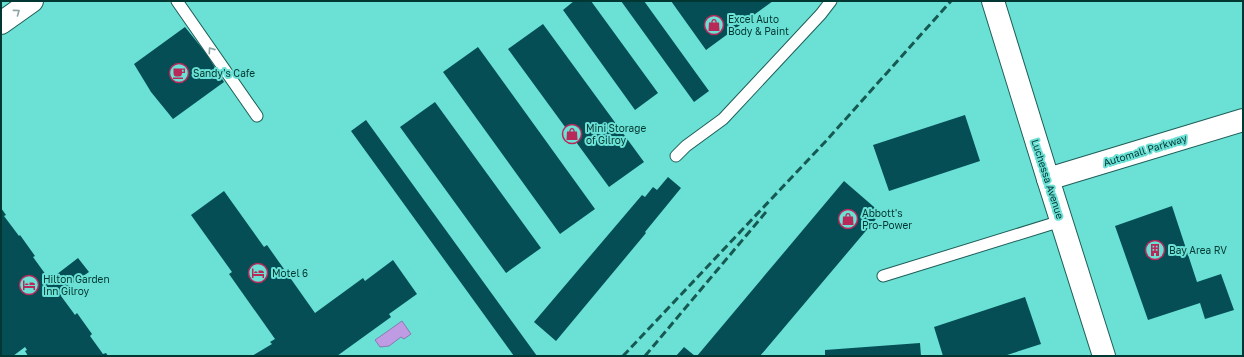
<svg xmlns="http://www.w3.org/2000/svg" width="1244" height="357" font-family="'Golos Text',sans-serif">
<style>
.water{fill:#bf9be3;stroke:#867dae}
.building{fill:#054e56}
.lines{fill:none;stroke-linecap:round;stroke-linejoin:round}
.service-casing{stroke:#1e5e58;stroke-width:13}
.minor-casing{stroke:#1e5e58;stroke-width:24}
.tertiary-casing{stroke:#1e5e58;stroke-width:24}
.secondary-casing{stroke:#1e5e58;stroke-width:24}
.service{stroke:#fff;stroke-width:11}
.minor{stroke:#fff;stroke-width:22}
.tertiary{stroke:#fff;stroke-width:22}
.secondary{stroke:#fff;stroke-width:22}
.rail{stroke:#165953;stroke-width:3;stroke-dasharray:8 4;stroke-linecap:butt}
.oneway{stroke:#8ca5a3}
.labels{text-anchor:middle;stroke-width:4;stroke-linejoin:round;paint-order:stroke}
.poi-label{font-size:10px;fill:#003732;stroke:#6be0d5;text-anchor:start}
.street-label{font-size:10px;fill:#003732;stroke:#6be0d5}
</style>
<rect width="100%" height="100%" fill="#6be0d5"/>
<path class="water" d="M402,321L411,334L404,339L401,337L389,346L380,347L375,340Z"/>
<path class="building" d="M574,1H591L658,93L635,110L563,10Z
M621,1H644L709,91L694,102Z
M671,1H773L706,50Z
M543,24L644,162L609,187L508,49Z
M185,27L206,53L224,82L173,119L151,92L134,64Z
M478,47L595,209L560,234L443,72Z
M435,102L541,248L506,273L400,127Z
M965,115L980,161L889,191L873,145Z
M366,120L537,356H514L351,131Z
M668,177L681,188L645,232L646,233L556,341L534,322L642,195L645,197L653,187L657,190Z
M844,181L881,213L760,356H697Z
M224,191L264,247L267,245L315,313L363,278L365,281L393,260L417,294L389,314L391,317L337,356H252L272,344L270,342L275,339L229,274L232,272L191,215Z
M1172,206L1197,282L1221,274L1234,310L1205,319L1200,303L1148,320L1115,226Z
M1,208L6,215L4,216L19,236L20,235L35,256L33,257L46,275L49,274L52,278L78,258L89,272L61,291L63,294L61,296L75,315L77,313L92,334L90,336L103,354L106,353L108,356H28L25,351L27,350L25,347L13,356H1Z
M1025,297L1041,344L1004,356H943L934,327Z
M920,343L921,356H825V350Z
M684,347L695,356H676Z"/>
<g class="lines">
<defs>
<path id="service" d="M177,1L257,116
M676,156L686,146L723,119L821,14L831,1
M883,276L1061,221"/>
<path id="minor" d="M1048,179L1243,120"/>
<path id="tertiary" d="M993,1L1048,179L1104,356"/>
<path id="secondary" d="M1,23L32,1"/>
</defs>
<use href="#service" class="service-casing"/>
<use href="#minor" class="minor-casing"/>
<use href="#tertiary" class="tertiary-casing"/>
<use href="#secondary" class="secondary-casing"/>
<use href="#service" class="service"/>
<use href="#minor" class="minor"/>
<use href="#tertiary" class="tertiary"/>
<use href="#secondary" class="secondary"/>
<path class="rail" d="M623,356L826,141L951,1
M645,356L766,212"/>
</g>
<defs><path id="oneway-chevron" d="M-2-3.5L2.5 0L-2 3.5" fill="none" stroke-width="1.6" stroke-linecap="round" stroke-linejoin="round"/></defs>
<g class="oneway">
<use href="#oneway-chevron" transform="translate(17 12) rotate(-36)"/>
<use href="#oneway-chevron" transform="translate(211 50) rotate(-125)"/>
</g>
<defs>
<symbol id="shop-ring" viewBox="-11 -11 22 22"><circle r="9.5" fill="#6be0d5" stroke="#b82959" stroke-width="1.5"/><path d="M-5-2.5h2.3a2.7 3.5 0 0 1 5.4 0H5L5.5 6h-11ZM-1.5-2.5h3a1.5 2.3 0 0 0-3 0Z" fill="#b82959"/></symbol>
<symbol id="cafe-ring" viewBox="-11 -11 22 22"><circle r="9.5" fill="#6be0d5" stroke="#b82959" stroke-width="1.5"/><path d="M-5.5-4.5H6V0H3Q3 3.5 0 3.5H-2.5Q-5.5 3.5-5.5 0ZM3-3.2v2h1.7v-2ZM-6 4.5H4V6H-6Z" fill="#b82959"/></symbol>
<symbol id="building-ring" viewBox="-11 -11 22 22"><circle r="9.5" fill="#6be0d5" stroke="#b82959" stroke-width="1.5"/><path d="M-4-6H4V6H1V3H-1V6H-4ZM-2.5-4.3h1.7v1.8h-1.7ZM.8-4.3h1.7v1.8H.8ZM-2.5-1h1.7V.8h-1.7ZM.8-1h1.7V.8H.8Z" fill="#b82959"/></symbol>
<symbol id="hotel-ring" viewBox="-11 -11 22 22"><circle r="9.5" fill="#6be0d5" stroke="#b82959" stroke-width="1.5"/><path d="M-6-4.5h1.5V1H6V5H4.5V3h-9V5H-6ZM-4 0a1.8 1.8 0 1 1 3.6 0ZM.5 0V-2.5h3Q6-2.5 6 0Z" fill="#b82959"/></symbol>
</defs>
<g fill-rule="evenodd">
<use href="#shop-ring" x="703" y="14" width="22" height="22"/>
<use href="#cafe-ring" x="168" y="62" width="22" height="22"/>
<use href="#shop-ring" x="561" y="123" width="22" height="22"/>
<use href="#shop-ring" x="837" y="208" width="22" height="22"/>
<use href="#building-ring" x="1144" y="239" width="22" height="22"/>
<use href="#hotel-ring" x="247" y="262" width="22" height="22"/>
<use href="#hotel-ring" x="18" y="274" width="22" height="22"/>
</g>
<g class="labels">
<g class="poi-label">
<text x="728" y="23">Excel Auto<tspan x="728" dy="12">Body &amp; Paint</tspan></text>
<text x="193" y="77">Sandy's Cafe</text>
<text x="586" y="132">Mini Storage<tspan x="586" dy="12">of Gilroy</tspan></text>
<text x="862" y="217">Abbott's<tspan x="862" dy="12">Pro-Power</tspan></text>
<text x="1169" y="254">Bay Area RV</text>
<text x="272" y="277">Motel 6</text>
<text x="43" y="283">Hilton Garden<tspan x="43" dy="12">Inn Gilroy</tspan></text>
</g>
<g class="street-label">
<text transform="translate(1145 150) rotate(-17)" y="4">Automall Parkway</text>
<text transform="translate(1048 179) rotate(72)" y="4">Luchessa Avenue</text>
</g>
</g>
<rect width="1244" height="357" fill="none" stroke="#003732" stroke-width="4"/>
</svg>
